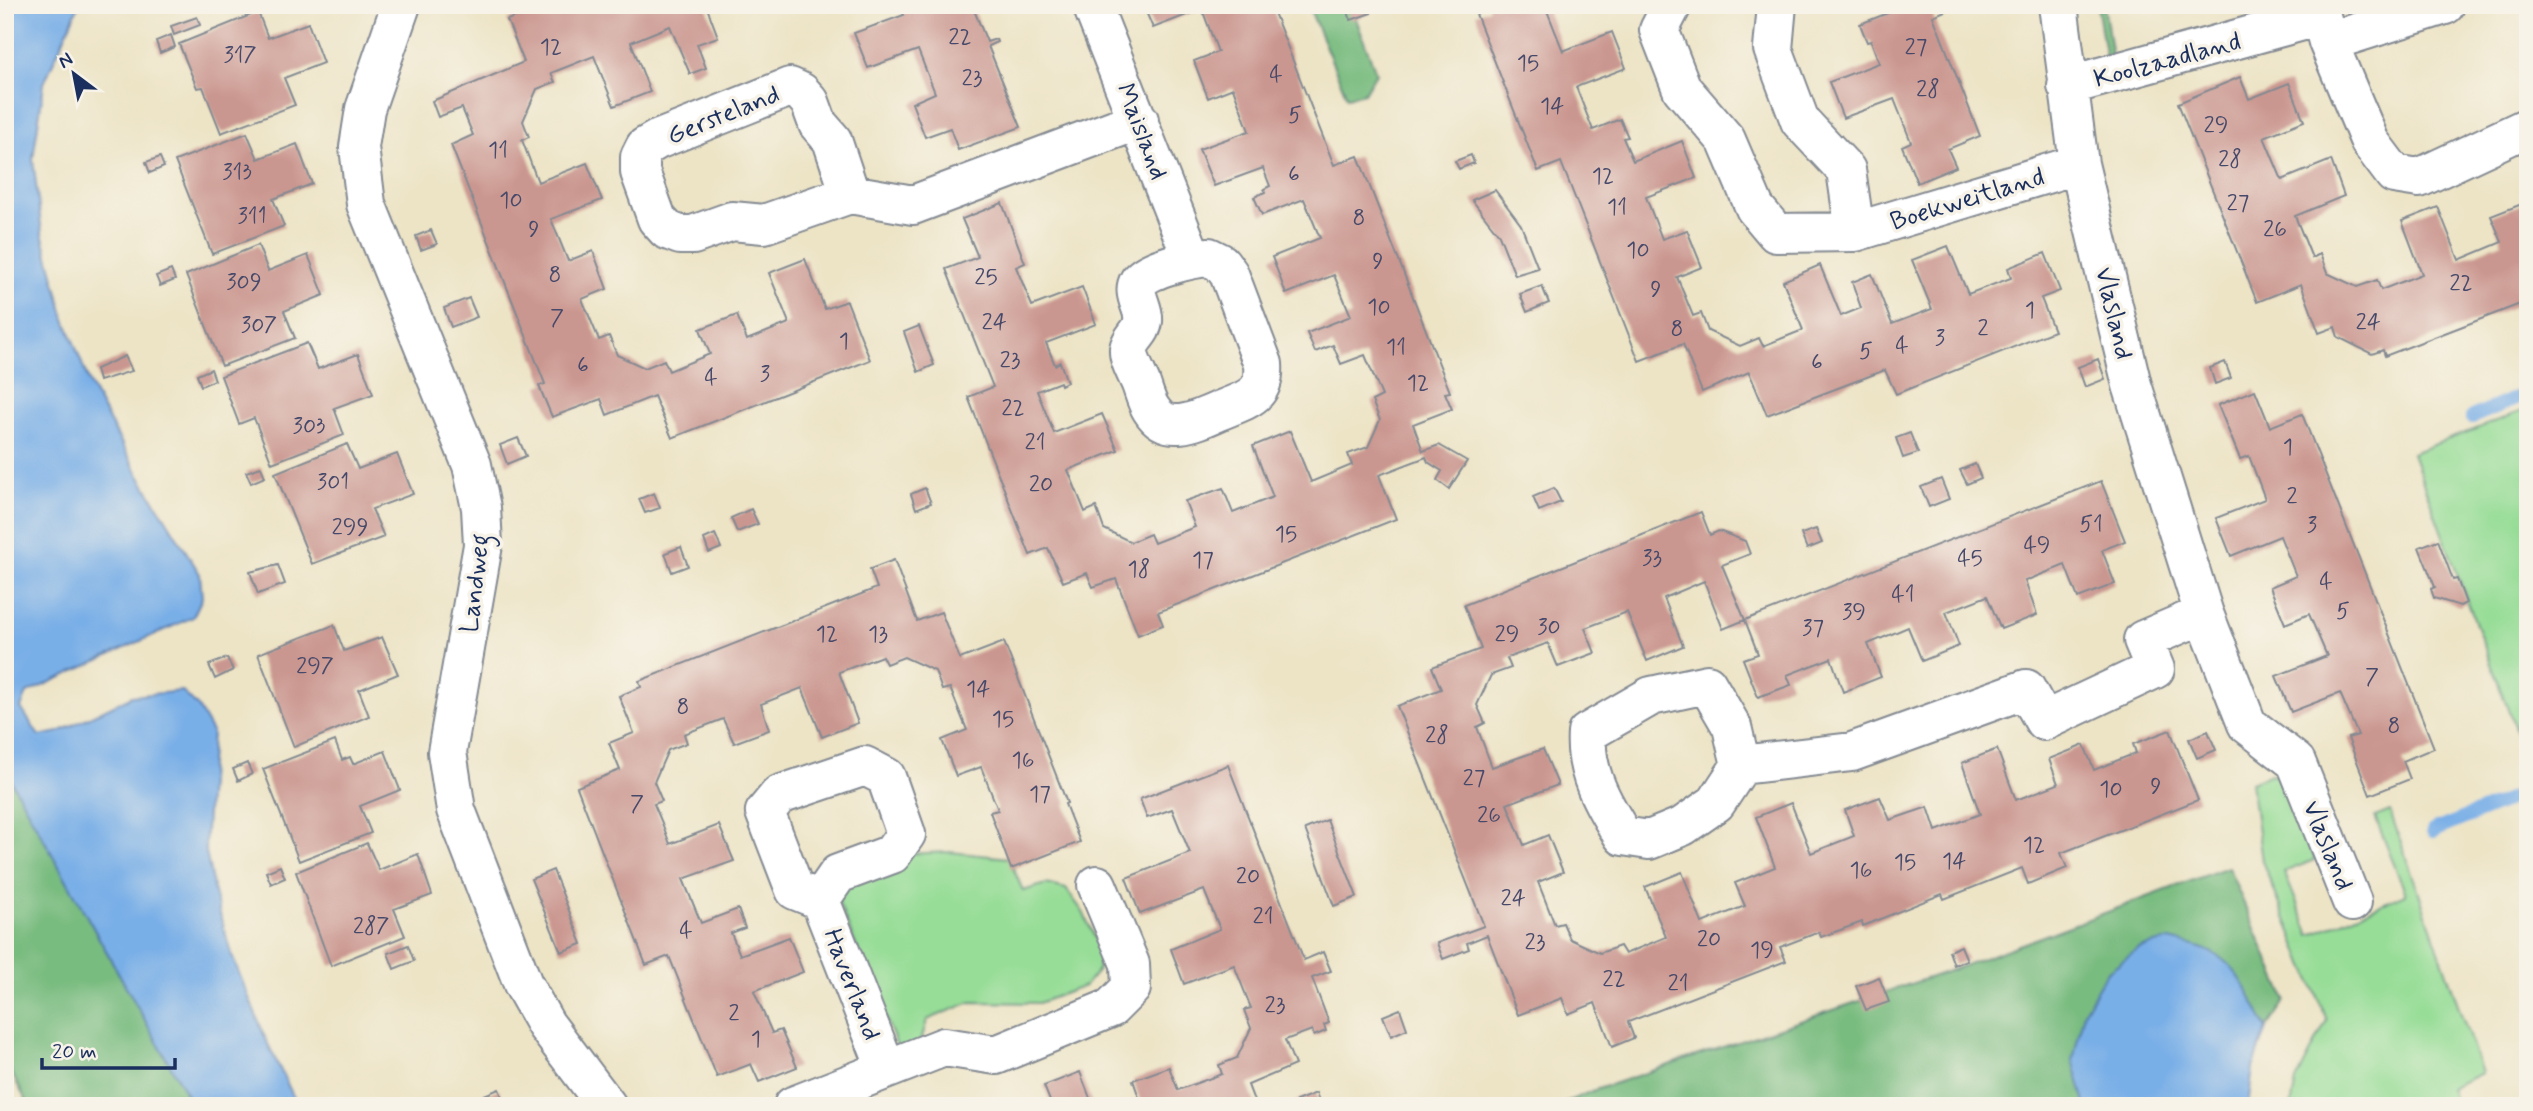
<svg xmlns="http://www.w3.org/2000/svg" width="2533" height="1111" font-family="Mynerve,sans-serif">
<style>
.green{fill:#97dd97;stroke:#59867a;stroke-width:2}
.forest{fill:#79bc80;stroke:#4a766f;stroke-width:2}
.water{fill:#79afe7;stroke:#4a6fa2;stroke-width:2}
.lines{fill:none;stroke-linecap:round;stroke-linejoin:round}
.stream{stroke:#79afe7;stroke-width:14}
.building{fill:#ca9790}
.minor-casing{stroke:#848a92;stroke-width:42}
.minor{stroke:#fff;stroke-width:38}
.labels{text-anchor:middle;stroke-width:7;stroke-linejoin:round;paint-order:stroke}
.number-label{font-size:23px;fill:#47496a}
.street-label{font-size:26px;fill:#1b2f5e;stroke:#f7f3e8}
</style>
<rect width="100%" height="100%" fill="#f7f3e8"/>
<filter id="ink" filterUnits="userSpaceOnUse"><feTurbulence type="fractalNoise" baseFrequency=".0143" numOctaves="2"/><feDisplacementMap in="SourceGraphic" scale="14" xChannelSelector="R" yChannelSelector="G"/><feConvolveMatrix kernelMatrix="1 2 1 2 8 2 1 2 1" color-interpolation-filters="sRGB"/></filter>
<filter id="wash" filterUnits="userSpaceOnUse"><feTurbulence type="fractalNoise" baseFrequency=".00686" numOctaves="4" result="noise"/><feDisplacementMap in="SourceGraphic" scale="28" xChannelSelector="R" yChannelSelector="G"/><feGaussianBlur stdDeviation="1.57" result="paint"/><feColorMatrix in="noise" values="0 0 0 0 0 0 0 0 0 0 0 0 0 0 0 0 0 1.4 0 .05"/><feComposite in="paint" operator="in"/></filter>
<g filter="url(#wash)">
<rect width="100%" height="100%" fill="#ede4c6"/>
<path class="green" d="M2528,409V745L2522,747L2412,453Z
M2271,774L2281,777L2288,785L2315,860L2284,872L2310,935L2406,894L2375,817L2390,811L2482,1073L2450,1088L2456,1106H2291L2296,1081L2327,1020L2262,861L2251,782Z
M950,852L1009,858L1023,891L1046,884L1066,889L1083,912L1101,952L1098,970L1085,986L1039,1003L971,1002L927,1020L920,1045L899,1051L835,894L903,854Z"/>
<path class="forest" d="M1308,5H1351L1376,73L1364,93L1347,97Z
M2097,5H2104L2112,57L2106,60Z
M5,770L193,1106H29L5,1061Z
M2228,867L2286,1000L2267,1028L2245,987L2084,1106H1557L1592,1091L1949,971Z"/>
<path class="water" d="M5,5H79L44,83L33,159L42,233L65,319L91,387L138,474L200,574L202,598L193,617L27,693L21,708L39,736L59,732L132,696L182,691L198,707L212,732L205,847L215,897L232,956L267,1042L298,1106H193L5,770Z
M2170,940C2187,944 2208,948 2222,959C2242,974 2256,1006 2267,1028L2253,1068L2248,1106H2084L2085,1103L2073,1060L2084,1011L2107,972L2140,948Z"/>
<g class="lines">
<path class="stream" d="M2472,417L2528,393
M2433,831L2528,792"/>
</g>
<g id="blocks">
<path class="building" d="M546,5H706L718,37L697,44L706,68L690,74L670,26L631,42L650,92L614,106L594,56L551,73L555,82L537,89L523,121L529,137L522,140L538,182L587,163L602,200L551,219L568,261L593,251L607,289L582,299L599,340L609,336L617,355L645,368L664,360L669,371L710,354L700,329L737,315L747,340L789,323L769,273L805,259L825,309L847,301L870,360L672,438L654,396L607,415L601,399L552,417L539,386L545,384L451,145L473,135L462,108L438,117L432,101L524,62L507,20Z
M900,5H972L987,42L996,39L997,42L988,46L1021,127L958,150L950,128L925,137L912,103L935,93L918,50L868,68L854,33L904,15Z
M1143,5H1271L1334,165L1358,156L1450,392L1445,393L1452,409L1413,424L1423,451L1439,445L1467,461L1449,489L1437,480L1442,471L1428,462L1426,457L1379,475L1396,519L1158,612L1163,625L1138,635L1116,579L1093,587L1087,573L1063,582L1048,548L1030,555L968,397L993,387L946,269L978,257L962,219L1002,203L1025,263L1016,267L1032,306L1082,287L1096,324L1046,343L1055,365L1060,362L1067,382L1061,385L1060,382L1037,391L1054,433L1102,414L1118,450L1068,470L1085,512L1096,507L1104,529L1131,542L1150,534L1154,543L1195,527L1185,501L1223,488L1233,513L1273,497L1253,446L1290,431L1311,482L1352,465L1348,454L1368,447L1380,420L1372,401L1382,396L1365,355L1341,364L1333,345L1315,352L1307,333L1351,316L1334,275L1286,294L1279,275L1272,257L1320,238L1304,199L1262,215L1254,197L1265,192L1264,189L1270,186L1263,168L1214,186L1199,149L1249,131L1233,88L1208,98L1194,61L1218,52L1202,9L1153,28Z
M1345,5H1370L1371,13L1351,20Z
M1488,5H1553L1546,8L1563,51L1612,32L1626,68L1576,87L1593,130L1620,119L1628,137L1623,138L1633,161L1682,141L1696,178L1646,197L1662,239L1687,230L1702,267L1677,277L1693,316L1701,313L1708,331L1740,346L1759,338L1763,346L1803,330L1783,281L1820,265L1841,316L1861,308L1852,282L1872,274L1892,324L1932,309L1912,260L1948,246L1968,294L2011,278L2008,268L2045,253L2060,291L2041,298L2054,331L1896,394L1885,370L1767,415L1749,372L1702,392L1683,344L1639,361L1561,162L1538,171L1476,14L1489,9Z
M1885,5H1959L1933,16L1980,136L1948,149L1956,167L1917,183L1902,146L1911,142L1894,99L1843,118L1829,82L1879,63L1871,41L1867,42L1860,24L1888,13Z
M258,12L268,38L308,23L323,63L284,78L295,105L221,133L203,87L197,88L179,44Z
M197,17L200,25L174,35L171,26Z
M171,35L175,47L160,53L156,41Z
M2240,77L2249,99L2289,83L2297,103L2304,121L2264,137L2282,180L2331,160L2344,196L2295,216L2312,258L2320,254L2327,273L2357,287L2377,280L2381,290L2422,274L2402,221L2438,207L2459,260L2502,242L2491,216L2527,202L2528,301L2385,356L2383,350L2372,354L2338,337L2335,327L2319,333L2301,284L2257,302L2178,103Z
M247,133L258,159L297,144L312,184L273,199L284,226L212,254L175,161Z
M1471,155L1474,163L1459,169L1455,161Z
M160,157L164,167L150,173L146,162Z
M1495,190L1521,225L1538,268L1515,275L1499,235L1472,200Z
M431,230L437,244L421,250L416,236Z
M258,245L268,271L308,255L324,295L284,311L295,338L222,366L186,275Z
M171,270L175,280L160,286L156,276Z
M1542,286L1549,303L1527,312L1520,294Z
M469,298L477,317L451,327L444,308Z
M919,326L934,365L918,372L904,332Z
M307,343L318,369L358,354L373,394L334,408L344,435L272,463L254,418L239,424L221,376Z
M125,356L132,371L99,381L96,369Z
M2098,359L2105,379L2085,387L2078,367Z
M2225,362L2231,378L2215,384L2210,368Z
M211,369L215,380L201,386L197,375Z
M2255,390L2270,427L2302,414L2434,748L2403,761L2410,779L2370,795L2348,738L2358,735L2340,693L2291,712L2276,676L2327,656L2309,614L2285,624L2270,587L2296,576L2280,536L2231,556L2216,518L2265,499L2249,456L2240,459L2218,405Z
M1910,433L1918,453L1903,458L1896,438Z
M518,438L526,456L507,464L500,445Z
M347,444L358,469L397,454L413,494L372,509L384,537L312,564L275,473Z
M1975,464L1981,478L1967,484L1960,470Z
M261,467L265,477L251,483L246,472Z
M1941,479L1949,499L1929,507L1921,487Z
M2101,481L2125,541L2102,550L2115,584L2078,598L2065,565L2025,581L2037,615L2001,629L1987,596L1946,612L1959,646L1922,661L1908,627L1868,644L1881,677L1843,692L1831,658L1787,675L1791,685L1758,697L1743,659L1758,654L1745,620Z
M925,488L931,503L916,509L911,494Z
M1554,488L1561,502L1539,511L1533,497Z
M654,493L660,508L645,513L639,499Z
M751,509L758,524L737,532L731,518Z
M1701,512L1710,535L1719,531L1745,541L1750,554L1722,565L1745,620L1723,629L1704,581L1664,598L1683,646L1647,661L1627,612L1585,628L1595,653L1576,660L1558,667L1548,643L1507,658L1511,668L1491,675L1477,705L1485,723L1477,727L1492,767L1543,749L1558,785L1507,804L1524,845L1548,835L1563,872L1538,882L1555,925L1563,923L1570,939L1600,953L1620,946L1625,954L1666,937L1645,887L1682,872L1702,923L1745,906L1735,883L1775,867L1756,817L1791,803L1811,853L1854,836L1845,810L1880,797L1890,820L1928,807L1936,831L1980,814L1962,763L1997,749L2016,800L2058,784L2049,759L2084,745L2094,770L2136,753L2133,744L2170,730L2198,800L2061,853L2067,868L2028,884L2022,868L1944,899L1942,894L1863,926L1862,922L1821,937L1819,932L1780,947L1786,961L1628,1022L1634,1038L1612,1047L1595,1003L1568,1014L1562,998L1518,1015L1487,935L1467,943L1469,949L1443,959L1437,943L1484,926L1397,706L1441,689L1432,667L1481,649L1464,605Z
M1816,529L1822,543L1807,549L1801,534Z
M715,534L721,548L709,553L704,539Z
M2438,540L2453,580L2457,579L2466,603L2460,606L2434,598L2431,589L2435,587L2419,547Z
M681,547L688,566L672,572L665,553Z
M894,560L917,621L941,612L960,659L1004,642L1067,803L1065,804L1080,842L1011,869L990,812L998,810L981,767L956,776L942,740L967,730L950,688L942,690L935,671L904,657L886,664L882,656L839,672L858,723L822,737L802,688L761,704L769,730L734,743L723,719L684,734L687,743L668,750L654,782L662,801L654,804L662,823L670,844L719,825L734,861L683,879L701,923L738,909L745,928L731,933L740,955L789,937L803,972L754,991L772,1033L781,1030L797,1067L759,1082L751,1064L717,1077L669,956L646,965L577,787L620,770L609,743L634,733L619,696L641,687L639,681L877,588L870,569Z
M278,565L285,584L258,594L250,572Z
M334,625L344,651L382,637L398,674L359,690L369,716L294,747L258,654Z
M227,658L233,670L215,679L209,665Z
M2208,731L2216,750L2197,758L2189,739Z
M335,741L342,760L350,757L353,764L385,751L400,790L360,806L371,833L299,861L263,769Z
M247,763L252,774L238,781L233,769Z
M1228,765L1304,960L1323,952L1331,971L1312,978L1329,1023L1324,1025L1326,1031L1314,1036L1312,1030L1285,1040L1295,1065L1248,1085L1256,1106H1142L1133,1080L1169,1067L1178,1090L1222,1074L1219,1065L1237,1058L1251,1028L1244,1010L1251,1008L1234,965L1184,984L1171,949L1220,929L1204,890L1140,914L1126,878L1190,853L1172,809L1147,818L1140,799Z
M1327,820L1357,897L1334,906L1305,829Z
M367,843L379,870L418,854L432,895L394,909L405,936L331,966L296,872Z
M280,866L285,878L271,884L266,872Z
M553,870L582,944L561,952L531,879Z
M408,945L414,961L394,969L388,953Z
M1961,946L1967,960L1954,965L1949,951Z
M1879,977L1889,1002L1866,1010L1856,986Z
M1400,1009L1407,1029L1391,1036L1383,1016Z
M1080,1072L1093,1106H1052L1044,1086Z
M499,1089L506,1106H457Z
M1316,1093L1321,1106H1298L1296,1101Z"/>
</g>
</g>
<g filter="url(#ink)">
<use href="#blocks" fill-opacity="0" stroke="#848a92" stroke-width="2"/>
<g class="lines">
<defs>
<path id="minor" d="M401,5L365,109L359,147L366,204L472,465L481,508L483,545L447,752L456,810L523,984L546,1025L607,1106
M1092,5L1192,258
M1672,5L1659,30L1682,89L1726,140L1755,208L1776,233L1855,232L2079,164
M1777,5L1773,49L1800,121L1846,170L1855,232
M2058,5L2079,164L2132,385L2204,614L2247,724L2296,762L2352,902
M2328,42L2445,5
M2067,86L2321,16L2328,42L2370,142L2394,174L2419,178L2528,127
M850,194L832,140L818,124L810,102L801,92L790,87L657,140L645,147L640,157V172L657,219L667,230L680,235H693L732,221L764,224L850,194L913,205L1139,120
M1209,257L1221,263L1229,274L1263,364C1265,391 1254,397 1231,406C1206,415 1170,440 1151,409C1146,401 1144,392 1141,384C1137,374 1128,359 1129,349C1131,337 1142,333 1143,321C1145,308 1131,294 1139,281C1148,268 1194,258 1209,257Z
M1741,765L1732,727L1707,684L1651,696L1587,733C1584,772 1603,804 1623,836L1649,840L1683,826L1716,803L1741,765L1852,752L2026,689L2044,721L2155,669L2143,640L2204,614
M820,900L838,874L892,854L906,834L886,777L865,766L779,795L765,812L795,890L820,900L886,1068
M793,1106L944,1047L996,1055L1111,1008L1131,988L1130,964L1097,885"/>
</defs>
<use href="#minor" class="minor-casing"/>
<use href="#minor" class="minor"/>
</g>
</g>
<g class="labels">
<g class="number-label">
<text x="960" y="44">22</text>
<text x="551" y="54">12</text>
<text x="1916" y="54">27</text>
<text x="240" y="62">317</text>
<text x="1528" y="70">15</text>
<text x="1276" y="81">4</text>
<text x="972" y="85">23</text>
<text x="1928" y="96">28</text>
<text x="1552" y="113">14</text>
<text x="1295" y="122">5</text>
<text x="2216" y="132">29</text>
<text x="498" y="157">11</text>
<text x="2230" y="166">28</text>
<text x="237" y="179">313</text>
<text x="1294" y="181">6</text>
<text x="1603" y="183">12</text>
<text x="511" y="207">10</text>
<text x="2238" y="210">27</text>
<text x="1617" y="214">11</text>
<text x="252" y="223">311</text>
<text x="1359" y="225">8</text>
<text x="534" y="236">9</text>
<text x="2275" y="236">26</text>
<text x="1638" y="257">10</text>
<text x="1378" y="268">9</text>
<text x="555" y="282">8</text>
<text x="986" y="284">25</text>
<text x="244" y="289">309</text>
<text x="2461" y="290">22</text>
<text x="1656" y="296">9</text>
<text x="1379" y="314">10</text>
<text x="2030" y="317">1</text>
<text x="557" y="325">7</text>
<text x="994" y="329">24</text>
<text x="2368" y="329">24</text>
<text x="259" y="332">307</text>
<text x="1983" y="335">2</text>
<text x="1677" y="336">8</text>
<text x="1940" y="345">3</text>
<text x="844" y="348">1</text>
<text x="1902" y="352">4</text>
<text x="1396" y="354">11</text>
<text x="1866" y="358">5</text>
<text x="1010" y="367">23</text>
<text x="1817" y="369">6</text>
<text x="583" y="372">6</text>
<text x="765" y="381">3</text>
<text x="711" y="384">4</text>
<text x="1418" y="390">12</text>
<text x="1013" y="415">22</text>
<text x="309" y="433">303</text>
<text x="1035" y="449">21</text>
<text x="2288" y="454">1</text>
<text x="333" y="489">301</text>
<text x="1041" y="491">20</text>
<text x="2292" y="503">2</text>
<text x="2091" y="531">51</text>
<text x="2312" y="532">3</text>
<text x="350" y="534">299</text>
<text x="1286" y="541">15</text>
<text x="2037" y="552">49</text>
<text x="1652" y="565">33</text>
<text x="1970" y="565">45</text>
<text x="1203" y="567">17</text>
<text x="1139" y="576">18</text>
<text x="2326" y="588">4</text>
<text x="1903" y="601">41</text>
<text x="2343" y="618">5</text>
<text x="1854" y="619">39</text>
<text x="1549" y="634">30</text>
<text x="1813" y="635">37</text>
<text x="827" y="641">12</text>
<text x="878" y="641">13</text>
<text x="1507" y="641">29</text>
<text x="315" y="673">297</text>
<text x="2372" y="684">7</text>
<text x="978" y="696">14</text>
<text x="683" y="714">8</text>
<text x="1003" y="726">15</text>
<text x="2394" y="733">8</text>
<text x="1437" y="742">28</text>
<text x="1023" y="767">16</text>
<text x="1474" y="785">27</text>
<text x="2156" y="793">9</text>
<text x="2111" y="796">10</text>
<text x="1040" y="801">17</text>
<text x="637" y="811">7</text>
<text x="1489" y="822">26</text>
<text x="2034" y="852">12</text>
<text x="1954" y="868">14</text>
<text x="1905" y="869">15</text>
<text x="1861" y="877">16</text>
<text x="1248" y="883">20</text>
<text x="1513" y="905">24</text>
<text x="1263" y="923">21</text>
<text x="371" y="933">287</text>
<text x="686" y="937">4</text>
<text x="1709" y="946">20</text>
<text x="1535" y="949">23</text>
<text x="1762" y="957">19</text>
<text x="1614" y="986">22</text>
<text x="1678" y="990">21</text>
<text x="1275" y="1012">23</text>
<text x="734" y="1020">2</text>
<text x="756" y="1046">1</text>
</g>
<g class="street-label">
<text transform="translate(2167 59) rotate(-15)" y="9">Koolzaadland</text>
<text transform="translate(723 114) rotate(-22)" y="9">Gersteland</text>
<text transform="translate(1143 131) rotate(69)" y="9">Maisland</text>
<text transform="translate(1967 198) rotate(-17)" y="9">Boekweitland</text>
<text transform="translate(2115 313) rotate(77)" y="9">Vlasland</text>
<text transform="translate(474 583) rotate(-83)" y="9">Landweg</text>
<text transform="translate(2329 845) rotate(68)" y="9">Vlasland</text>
<text transform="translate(853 984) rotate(69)" y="9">Haverland</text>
</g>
</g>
<rect width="2533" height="1111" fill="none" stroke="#f7f3e8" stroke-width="28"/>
<g transform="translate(74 74) rotate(328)" stroke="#f7f3e8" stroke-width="5" paint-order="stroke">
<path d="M0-5L12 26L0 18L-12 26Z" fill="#1b2f5e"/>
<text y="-10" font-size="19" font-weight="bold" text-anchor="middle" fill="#1b2f5e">N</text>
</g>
<path d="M42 1058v10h133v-10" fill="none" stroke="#1b2f5e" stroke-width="3.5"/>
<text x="52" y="1058" font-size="21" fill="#1b2f5e" stroke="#f7f3e8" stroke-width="5" paint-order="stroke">20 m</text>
</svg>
